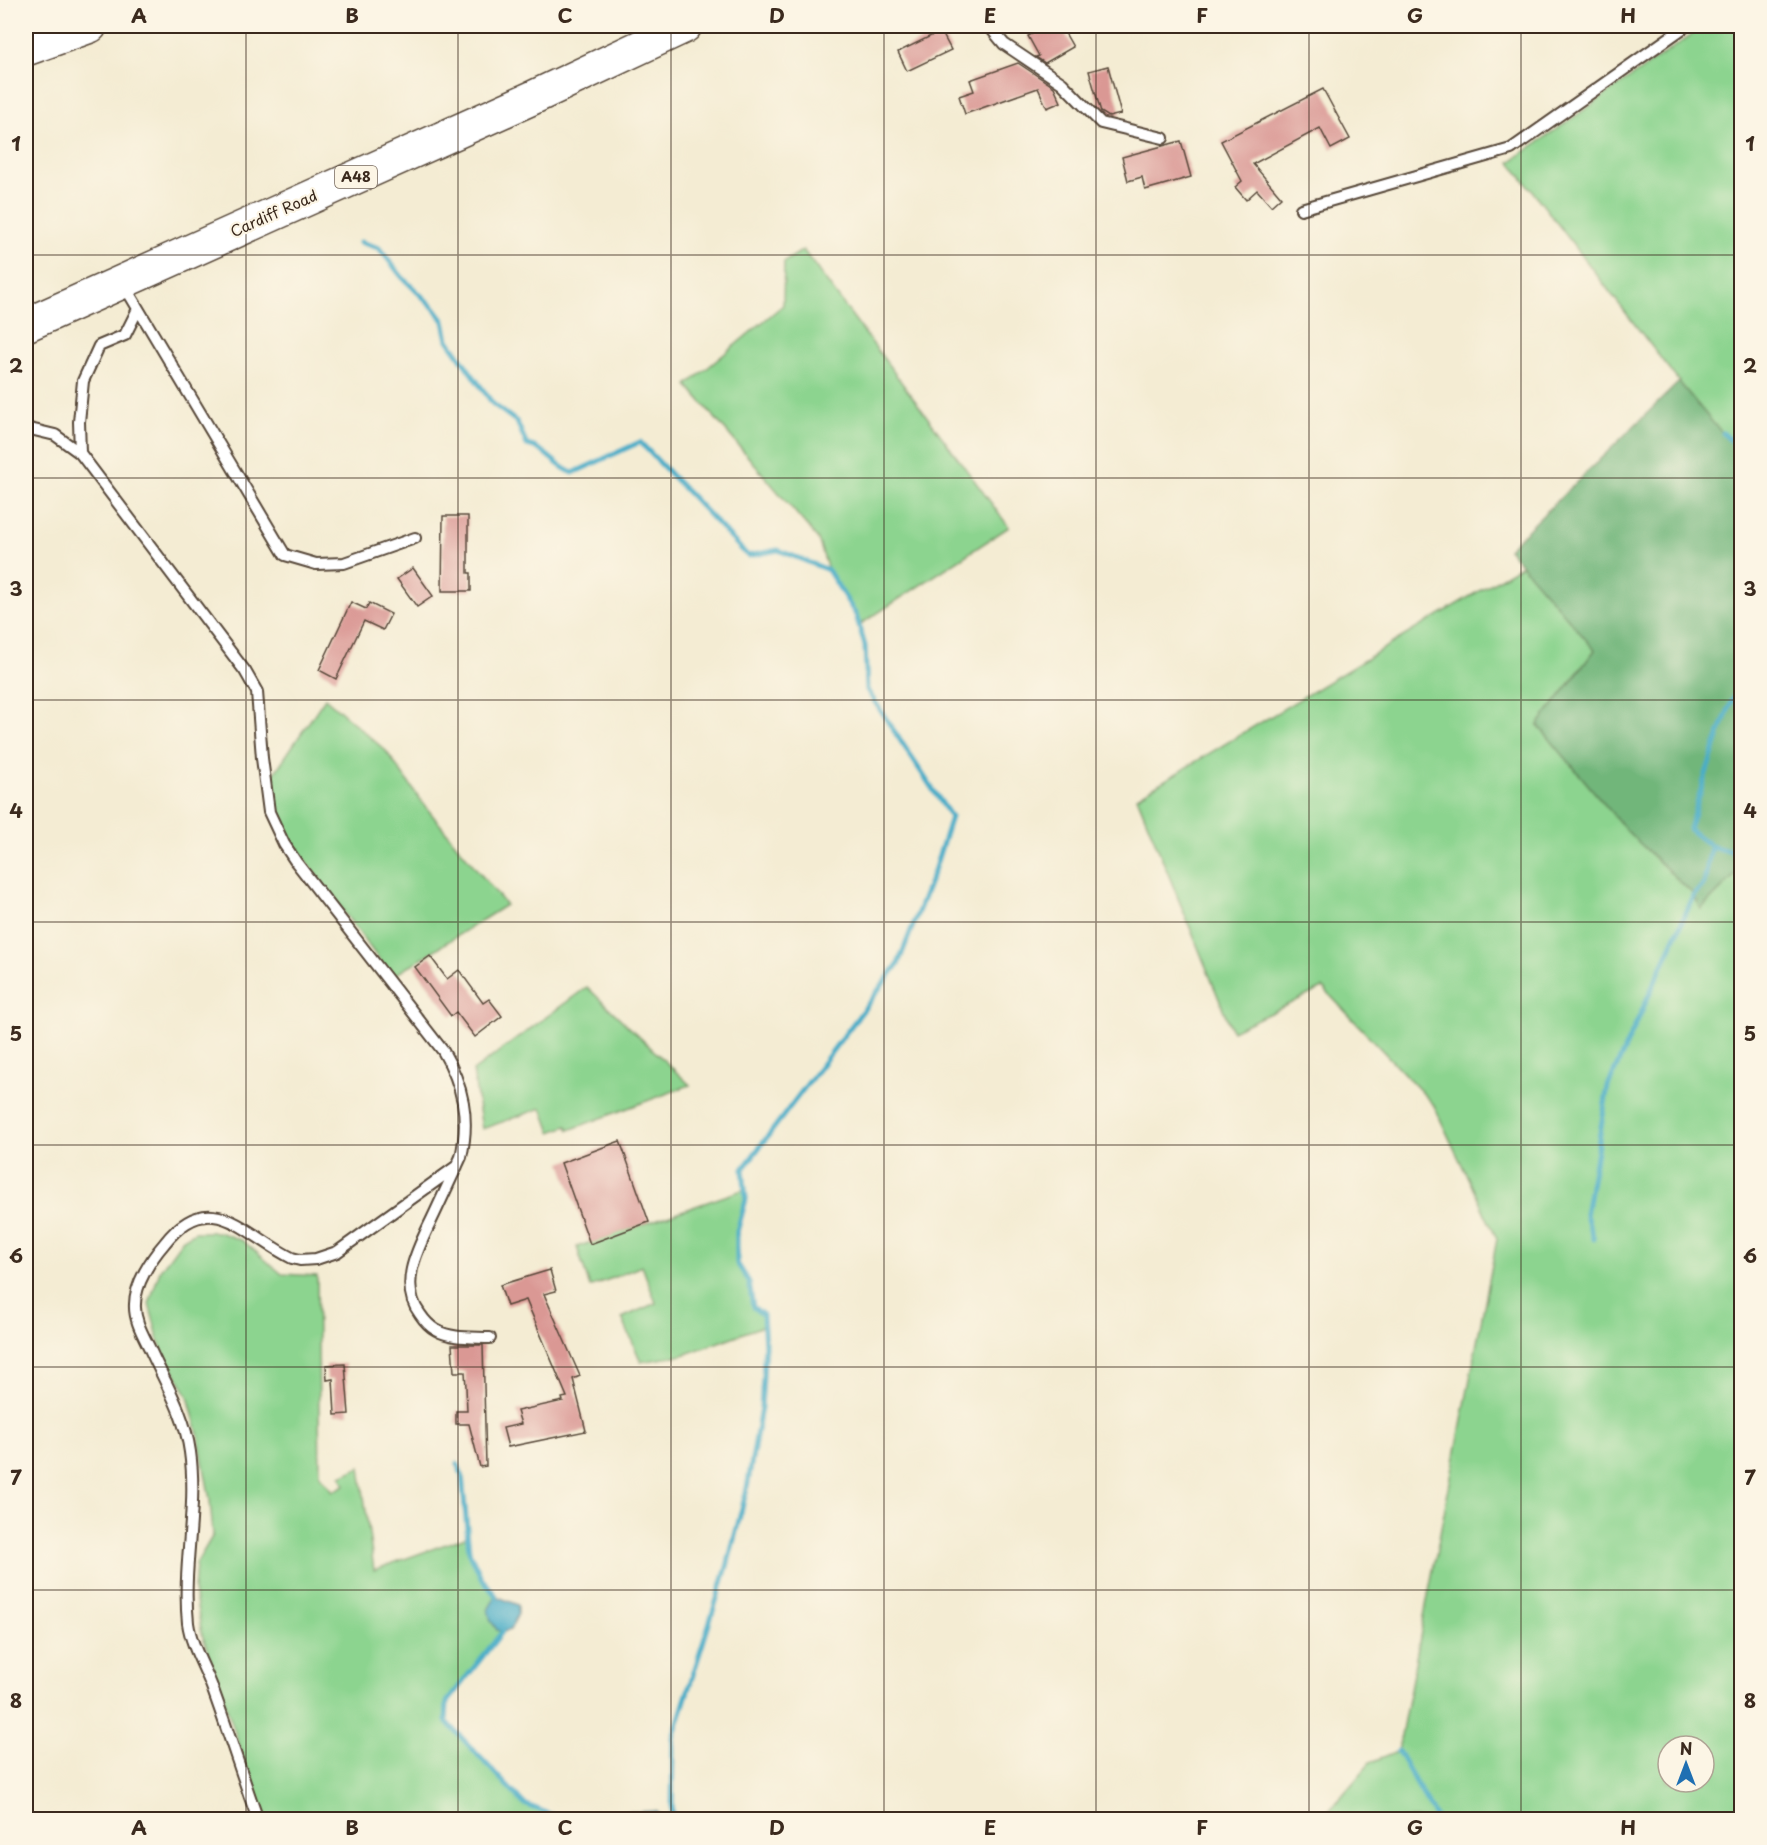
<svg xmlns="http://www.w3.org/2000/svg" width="1767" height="1845" font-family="'Playpen Sans',sans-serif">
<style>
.green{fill:#8cd48f;stroke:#647f56;stroke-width:1.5;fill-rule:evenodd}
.forest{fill:#71b67a;stroke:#56704c;stroke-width:1.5}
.water{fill:#49adc8;stroke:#426c73;stroke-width:1.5}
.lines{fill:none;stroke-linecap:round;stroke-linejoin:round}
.stream{stroke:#49adc8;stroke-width:5}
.building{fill:#da9894}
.lane-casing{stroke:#574739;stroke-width:14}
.primary-casing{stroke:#574739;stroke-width:36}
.highway-casing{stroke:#574739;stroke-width:36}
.lane{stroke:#fff;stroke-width:10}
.primary{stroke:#fff;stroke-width:33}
.highway{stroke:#fff;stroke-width:33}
.grid{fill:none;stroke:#3b2a1e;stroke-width:1.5;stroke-opacity:0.55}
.labels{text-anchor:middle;stroke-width:4.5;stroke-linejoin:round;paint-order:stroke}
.shield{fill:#fcf5e5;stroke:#75675a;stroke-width:1.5}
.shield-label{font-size:14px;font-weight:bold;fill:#3b2a1e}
.street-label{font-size:15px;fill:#3b2a1e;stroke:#fcf5e5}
.neatline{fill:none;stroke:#3b2a1e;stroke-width:2}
.grid-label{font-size:20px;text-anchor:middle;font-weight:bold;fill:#3b2a1e}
</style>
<rect width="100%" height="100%" fill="#fcf5e5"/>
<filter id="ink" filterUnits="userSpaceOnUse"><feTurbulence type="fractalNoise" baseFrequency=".0167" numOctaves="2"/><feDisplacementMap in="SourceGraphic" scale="12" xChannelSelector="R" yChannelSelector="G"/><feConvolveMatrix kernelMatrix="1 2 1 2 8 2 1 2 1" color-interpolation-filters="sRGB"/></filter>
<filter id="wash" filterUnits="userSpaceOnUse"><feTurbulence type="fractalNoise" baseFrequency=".008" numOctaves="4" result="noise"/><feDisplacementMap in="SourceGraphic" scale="24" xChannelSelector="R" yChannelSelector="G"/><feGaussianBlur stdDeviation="1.35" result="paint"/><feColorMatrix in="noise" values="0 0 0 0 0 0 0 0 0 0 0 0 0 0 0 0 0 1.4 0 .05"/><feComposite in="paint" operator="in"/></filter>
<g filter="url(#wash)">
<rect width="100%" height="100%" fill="#f4ecd3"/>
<path class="green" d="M1704,26H1741V452L1713,423L1679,382L1510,162Z
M803,250L1009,527L858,626L856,615L828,570L818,539L687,385L783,305L784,262Z
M1522,565L1595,650L1538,725L1627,831L1694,895L1701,909L1741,869V1819H1322L1371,1762L1398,1751L1497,1239L1433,1104L1323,988L1232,1031L1137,797ZM1668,1746H1704V1782H1668Z
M325,698L386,751L425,806L506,905L392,977L291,841L279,817L273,775Z
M587,987L690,1085L569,1130L567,1126L551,1132L542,1108L482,1129L473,1071Z
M745,1189C748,1213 731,1237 737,1263C739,1270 746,1276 749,1283C755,1300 747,1302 763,1315V1326L683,1355L641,1362L622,1318L656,1303L642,1266L590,1287L577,1247Z
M195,1232H219L243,1241L282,1274L317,1276L320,1475L333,1491L345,1485L341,1476L360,1467L374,1570L468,1536C470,1560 481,1577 496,1596L489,1611L497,1630L502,1632L447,1702L446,1721L524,1804L565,1819H264L202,1634L194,1590L196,1564L213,1535L210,1500L198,1434L188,1396L161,1348L149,1304L160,1270L183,1239Z"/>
<path class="forest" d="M1679,382L1713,423L1742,452L1741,869L1701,909L1694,895L1627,831L1538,725L1595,650L1508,549Z"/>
<path class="water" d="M496,1596L518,1605V1614L510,1630L502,1632L497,1630L491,1621L488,1610Z
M656,1811L665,1819H568L582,1814Z"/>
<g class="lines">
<path class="stream" d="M360,242L379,248L402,277L434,308L444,321L448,340L493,404L517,422L527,445C546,448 554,466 573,473L640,442L748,556L778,550L828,570L856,615L865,646L867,690L951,817L934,871L898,964L743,1169L746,1199L737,1232V1263L749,1282L753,1307L763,1315L765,1345L761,1408L747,1488L727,1567L673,1738L672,1820
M1723,433L1742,452
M1711,846L1742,855
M1594,1239L1586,1215L1608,1086L1694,895L1704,884L1711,846L1689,829C1696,806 1729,694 1742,684
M457,1463L462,1475L469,1551L481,1577L496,1596
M502,1632L447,1702L446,1721L524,1804L565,1820
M1398,1751L1437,1820"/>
</g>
<g id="blocks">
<path class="building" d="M1046,26H1061L1073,47L1045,63L1036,57L1039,56L1028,36Z
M941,31L951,50L907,71L898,52Z
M1018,63L1054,87L1061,102L1047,108L1038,88L965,114L959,96L974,91L970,80Z
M1108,66L1121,114L1109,117L1101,112L1089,71Z
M1323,89L1350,139L1331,149L1320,128L1253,164L1281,197L1271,206L1257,190L1246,200L1235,187L1242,181L1221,141Z
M1181,141L1191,177L1145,190L1142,177L1128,181L1122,157Z
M443,516H468V573H471V591H442Z
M413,568L433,596L417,607L397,579Z
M351,602L366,609L369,603L391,614L383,630L364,621L336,679L319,670Z
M430,956L447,979L459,970L483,1003L489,999L502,1016L475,1037L456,1012L451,1016L415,967Z
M620,1141L649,1222L590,1244L561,1163Z
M550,1270L556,1291L544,1294L580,1376L573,1379L586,1431L508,1447L503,1428L521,1424L517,1411L563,1401L562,1398L567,1397L526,1300L507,1306L500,1285Z
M452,1345H483L486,1466L480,1467L469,1424H456V1411H467L466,1387L465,1372H454Z
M345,1364L349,1414L335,1415L333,1379L327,1380L326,1365Z"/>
</g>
</g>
<g filter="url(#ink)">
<use href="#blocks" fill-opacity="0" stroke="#574739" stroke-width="1.5"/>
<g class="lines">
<defs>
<path id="lane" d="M989,26L1004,44L1062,83L1101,123L1163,138
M1301,209L1511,149L1686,26
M124,285L285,555L316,564L344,563L415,538
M138,309L125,335L99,346L83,381L79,422L80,453L245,671L257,692L262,758L269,812L284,844L296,862L443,1051C463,1085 470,1118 461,1157C452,1176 443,1196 434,1215C420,1245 397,1283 420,1314C424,1320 429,1326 436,1330C451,1339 473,1337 490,1338
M26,428L55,435L80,453
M258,1820C242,1775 228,1731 212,1687C204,1666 191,1645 188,1623C182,1566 198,1509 190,1452C185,1414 164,1381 149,1347C142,1333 134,1319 135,1304C135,1284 151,1259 164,1244C211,1184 245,1235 292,1258L300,1260L316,1259L337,1252L457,1166"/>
<path id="primary" d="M26,325L532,98L685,26"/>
<path id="highway" d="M26,49L90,26"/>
</defs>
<use href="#lane" class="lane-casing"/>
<use href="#primary" class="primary-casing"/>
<use href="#highway" class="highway-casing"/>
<use href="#lane" class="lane"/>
<use href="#primary" class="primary"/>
<use href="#highway" class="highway"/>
</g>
</g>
<path class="grid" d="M246,26V1820M458,26V1820M671,26V1820M884,26V1820M1096,26V1820M1309,26V1820M1521,26V1820M26,255H1742M26,478H1742M26,700H1742M26,922H1742M26,1145H1742M26,1367H1742M26,1590H1742"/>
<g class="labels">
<rect class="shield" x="335" y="166" width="42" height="22" rx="4.5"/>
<g class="shield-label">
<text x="356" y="182">A48</text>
</g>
<g class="street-label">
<text transform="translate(274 214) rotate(-24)" y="5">Cardiff Road</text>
</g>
</g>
<rect width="1767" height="1845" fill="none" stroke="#fcf5e5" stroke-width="66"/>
<g transform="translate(1686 1764)"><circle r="28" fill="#fcf5e5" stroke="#afa495" stroke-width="1.5"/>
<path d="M0-4.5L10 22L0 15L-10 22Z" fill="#1f6fb2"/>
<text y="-9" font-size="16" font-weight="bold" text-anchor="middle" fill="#3b2a1e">N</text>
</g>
<rect x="33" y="33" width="1701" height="1779" class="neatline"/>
<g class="grid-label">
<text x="139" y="23">A</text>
<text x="352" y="23">B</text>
<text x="565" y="23">C</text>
<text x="777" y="23">D</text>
<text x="990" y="23">E</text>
<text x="1202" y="23">F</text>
<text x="1415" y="23">G</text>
<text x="1628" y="23">H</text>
<text x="16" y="151">1</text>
<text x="1750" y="151">1</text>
<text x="16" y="373">2</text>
<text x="1750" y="373">2</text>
<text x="16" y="596">3</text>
<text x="1750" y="596">3</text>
<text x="16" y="818">4</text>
<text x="1750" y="818">4</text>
<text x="16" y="1041">5</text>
<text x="1750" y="1041">5</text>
<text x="16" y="1263">6</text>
<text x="1750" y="1263">6</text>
<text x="16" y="1485">7</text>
<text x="1750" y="1485">7</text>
<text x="16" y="1708">8</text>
<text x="1750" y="1708">8</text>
<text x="139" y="1835">A</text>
<text x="352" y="1835">B</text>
<text x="565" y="1835">C</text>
<text x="777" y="1835">D</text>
<text x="990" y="1835">E</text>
<text x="1202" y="1835">F</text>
<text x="1415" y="1835">G</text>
<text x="1628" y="1835">H</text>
</g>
</svg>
